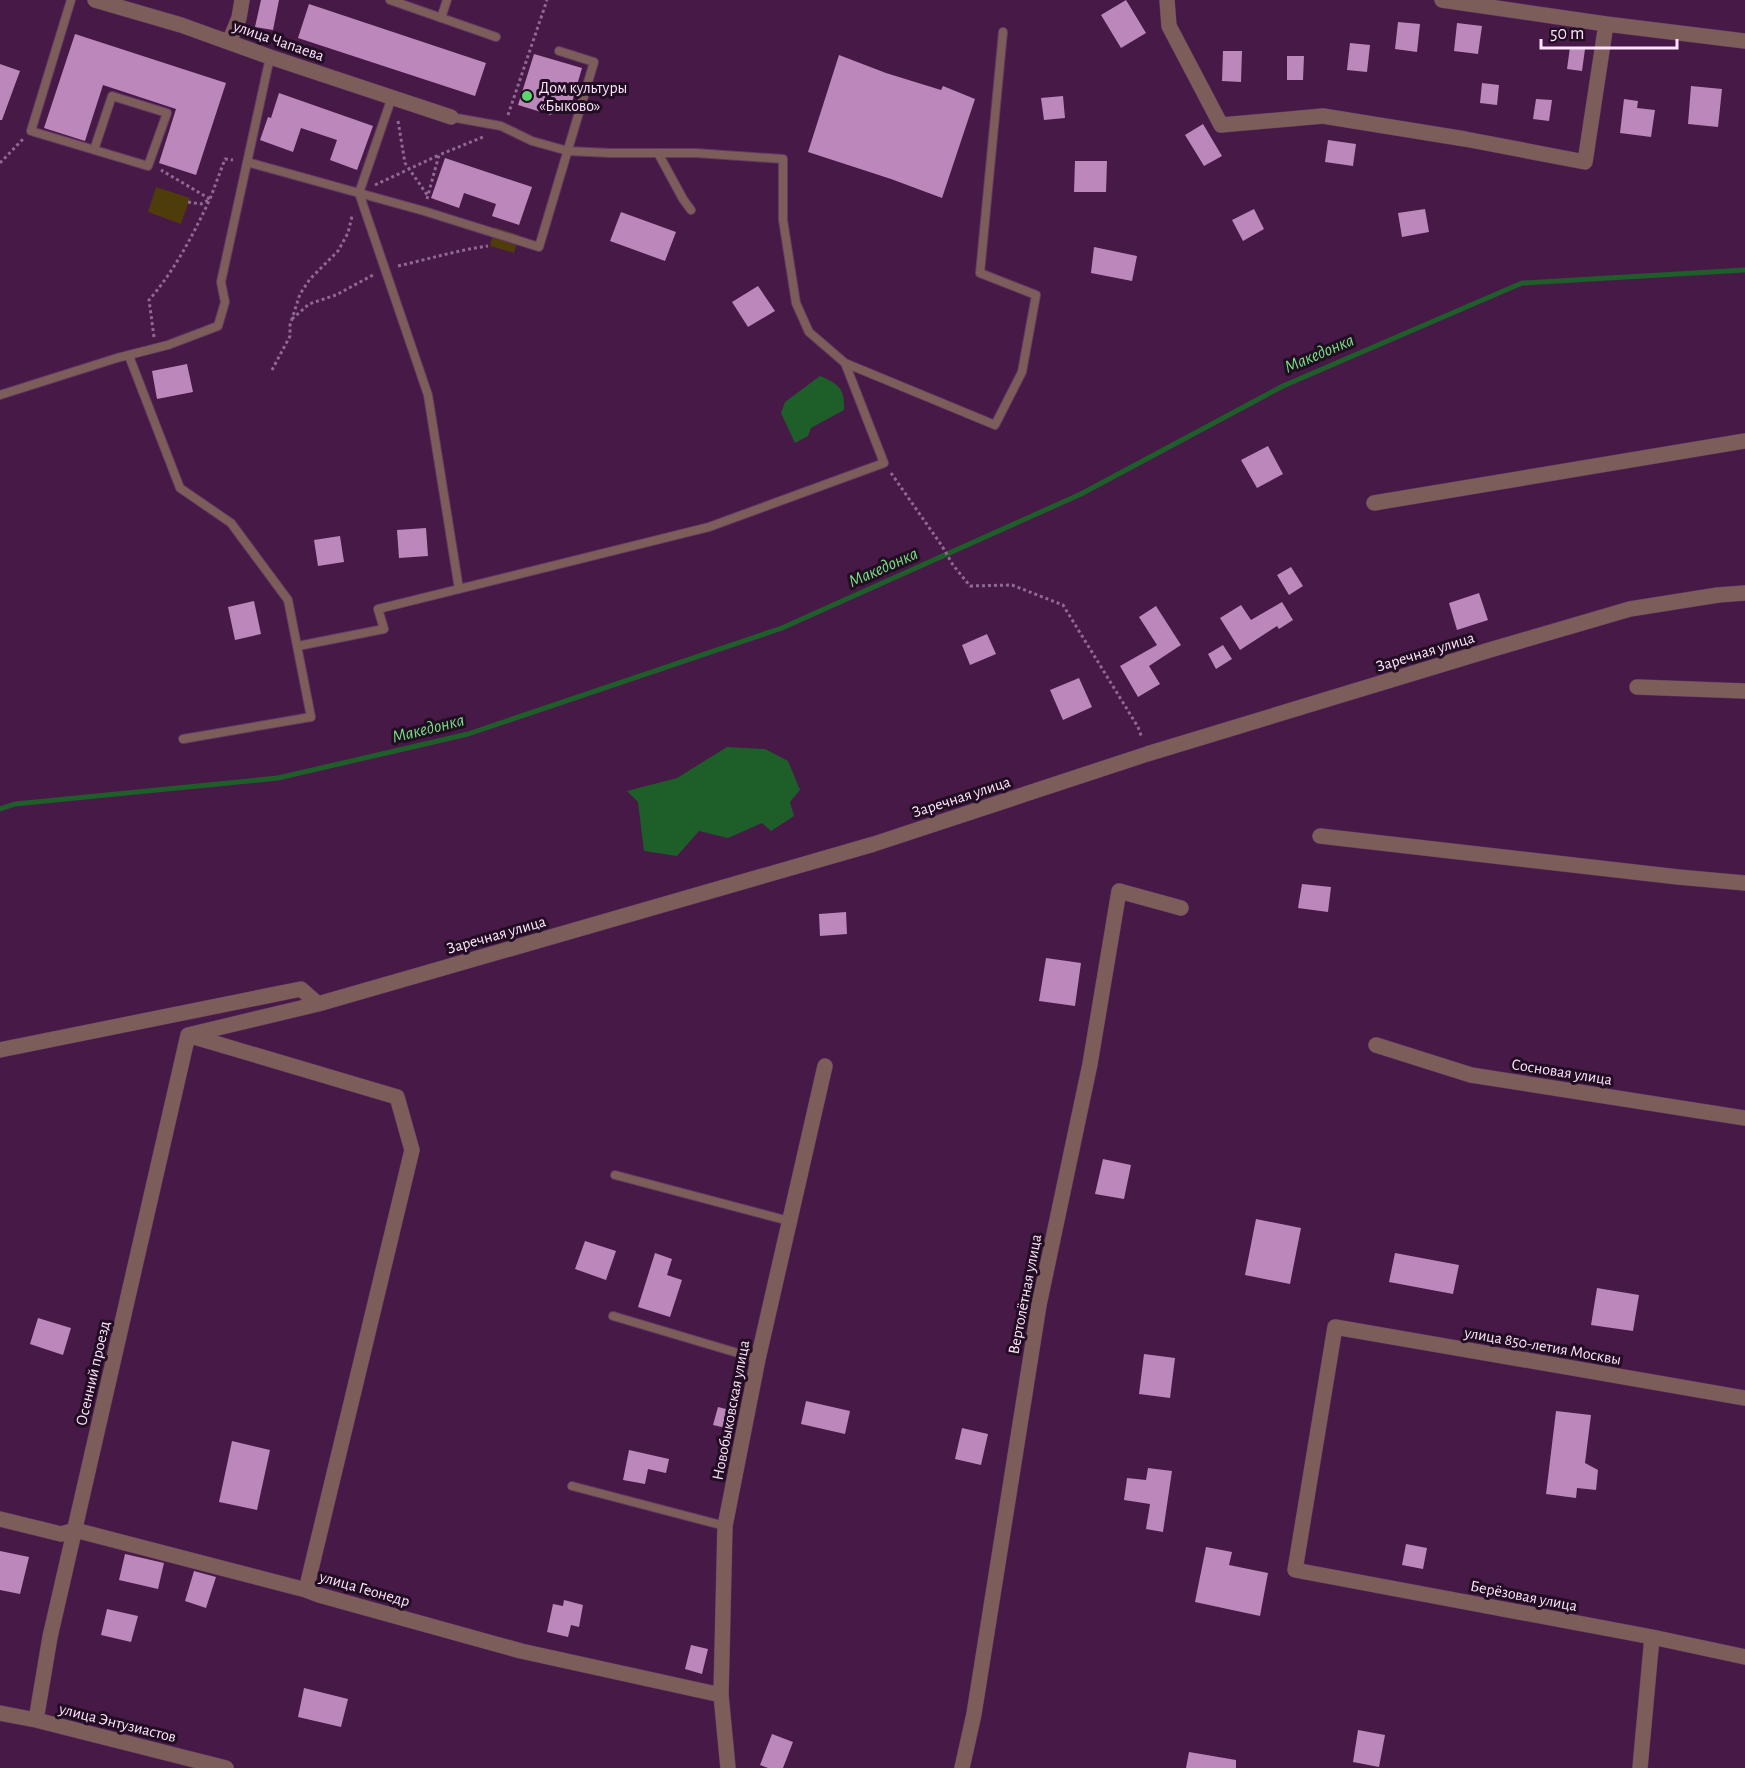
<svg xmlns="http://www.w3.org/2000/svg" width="1745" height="1768" font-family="'Alegreya Sans',sans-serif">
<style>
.green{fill:#4f3c0b}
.water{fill:#1e5f29}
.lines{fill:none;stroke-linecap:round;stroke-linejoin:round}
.stream{stroke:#1e5f29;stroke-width:5}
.building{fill:#bc88bc}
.lane-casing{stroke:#643964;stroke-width:10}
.street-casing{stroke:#643964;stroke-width:16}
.path{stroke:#8f698f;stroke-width:3;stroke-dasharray:3 3;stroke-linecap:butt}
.lane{stroke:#7d5d59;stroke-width:8}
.street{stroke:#7d5d59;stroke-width:15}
.poi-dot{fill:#5bd56e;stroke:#220e22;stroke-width:2}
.labels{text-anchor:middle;stroke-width:6;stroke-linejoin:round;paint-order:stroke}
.street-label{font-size:16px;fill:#ffe3fe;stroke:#220e22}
.poi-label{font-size:16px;fill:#ffe3fe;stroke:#220e22;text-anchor:start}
.water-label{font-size:18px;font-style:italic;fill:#76e183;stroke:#220e22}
</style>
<rect width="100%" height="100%" fill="#461947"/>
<path class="green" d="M156,187L190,198L181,224L148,212Z
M495,227L519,235L514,253L490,246Z"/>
<path class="water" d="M820,376C839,384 845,389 844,410L811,428L808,436L795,443L781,413L785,402Z
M727,747L765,749L788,761L800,790L790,802L794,816L771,831L762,823L728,838L699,831L677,856L644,851L638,802L627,791L677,778Z"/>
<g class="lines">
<path class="stream" d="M0,809L15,804L278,778L468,734L782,628L1081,494L1283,386L1522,283L1745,270"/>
</g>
<path class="building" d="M261,0H279L273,30L255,27Z
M1126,0L1146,33L1121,48L1101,15Z
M309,4L486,63L475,96L298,38Z
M1398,22L1420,24L1417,52L1395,49Z
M1457,23L1482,26L1478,54L1454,51Z
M75,34L226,83L196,175L159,163L176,109L103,85L85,141L44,128Z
M1350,43L1370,45L1367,72L1347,70Z
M1570,47L1585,49L1582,71L1567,69Z
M1223,51H1242L1241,82L1222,81Z
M534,54L582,68L570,109L554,105L551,115L518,105Z
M839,55L886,73L941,90L943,86L975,99L942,198L891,179L808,152Z
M1287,56H1304L1303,80H1287Z
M0,64L20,71L2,120H0Z
M1482,83L1499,85L1497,105L1480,103Z
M1691,86L1722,89L1718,127L1688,124Z
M279,93L373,126L357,170L330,160L337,140L301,128L293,152L260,140L268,117L271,118Z
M1063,96L1065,118L1044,120L1041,98Z
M1536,99L1552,100L1549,121L1533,119Z
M1624,99L1638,101L1637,108L1655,110L1651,137L1620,133Z
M1203,124L1222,156L1204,166L1185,135Z
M1328,140L1356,144L1353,166L1325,162Z
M445,158L532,187L519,225L492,216L496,204L464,193L459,208L431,198Z
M1075,161H1107L1106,192H1074Z
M1254,209L1264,229L1243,241L1232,220Z
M1425,209L1429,232L1402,237L1398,213Z
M621,212L676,232L665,261L610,241Z
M1094,247L1137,256L1132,281L1091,273Z
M758,286L775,311L748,327L732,302Z
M187,364L193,392L157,399L152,371Z
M1268,446L1283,474L1257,488L1241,460Z
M426,528L428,556L399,558L397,530Z
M340,536L344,562L318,566L314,540Z
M1291,567L1303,586L1289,595L1277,575Z
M1479,593L1488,620L1457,630L1449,603Z
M254,601L261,634L235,640L228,607Z
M1282,602L1293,620L1279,629L1277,626L1240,650L1220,618L1241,605L1251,620Z
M1156,606L1181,645L1149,666L1160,684L1138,697L1120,666L1157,645L1139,617Z
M987,634L996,654L970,665L962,645Z
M1223,645L1232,659L1216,669L1208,654Z
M1079,678L1092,707L1063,720L1050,690Z
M1302,884L1331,887L1328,912L1298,908Z
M846,912L847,934L820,936L819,914Z
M1046,958L1081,963L1075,1006L1039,1001Z
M1103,1159L1131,1165L1124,1199L1095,1194Z
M1256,1219L1301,1228L1290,1284L1245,1275Z
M585,1241L616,1251L606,1280L575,1269Z
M655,1253L672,1259L667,1275L682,1280L670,1317L638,1307Z
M1395,1253L1459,1265L1453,1294L1389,1282Z
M1597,1288L1639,1295L1633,1331L1591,1325Z
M38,1318L71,1328L63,1355L30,1344Z
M1144,1354L1175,1358L1170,1398L1139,1394Z
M806,1401L850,1411L845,1434L801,1424Z
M718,1407L738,1412L734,1430L713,1425Z
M1556,1411L1591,1415L1585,1463L1598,1470L1596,1490L1577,1488L1576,1498L1546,1494Z
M962,1428L988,1434L981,1465L955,1459Z
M232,1441L270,1450L257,1510L219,1502Z
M629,1450L669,1459L666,1473L648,1469L645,1484L623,1480Z
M1148,1468L1172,1471L1163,1532L1146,1529L1150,1504L1124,1500L1127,1478L1146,1480Z
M1406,1544L1427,1548L1423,1569L1402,1565Z
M1206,1547L1232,1552L1229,1565L1268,1573L1260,1616L1195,1602Z
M0,1551L29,1557L20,1594L0,1590Z
M125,1554L164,1563L158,1589L119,1580Z
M194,1571L216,1577L206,1608L185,1601Z
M564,1600L583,1605L579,1627L571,1625L568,1637L547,1632L553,1604L563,1606Z
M107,1609L138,1616L131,1642L101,1635Z
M691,1645L708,1649L702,1674L685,1669Z
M304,1688L348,1699L341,1727L298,1717Z
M1358,1730L1385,1735L1379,1767L1353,1762Z
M772,1734L793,1742L783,1768H768L760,1765Z
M1189,1752L1236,1760V1768H1186Z"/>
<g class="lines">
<defs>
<path id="lane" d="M71,0L31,131L148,166L167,113L112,96L94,150
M390,0L496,37
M441,18L447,0
M392,97L359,193L428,395L459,589
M658,153L683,199L691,210
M247,162L424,211L539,247L594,62L559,51
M129,356L180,488L231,523L288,600L311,717L183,739
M845,363L995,425L1022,372L1036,295L980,273L1003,32
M0,395L117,358L168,345L218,326L225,302L221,282L270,57
M298,646L384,629L378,609L709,527L884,463L845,363L809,332L796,303L783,220V159L696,153H610L568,151L532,141L501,126L451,117
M615,1175L789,1221
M613,1316L758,1359
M572,1486L725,1526"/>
<path id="street" d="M95,0L181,25L270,57L451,117
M1167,0L1169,26L1221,125L1323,116L1465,139L1585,162L1606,24L1745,41
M1442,0L1606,24
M229,42L239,18L242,0
M1374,503L1745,441
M1637,687L1745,691
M1320,836L1678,877L1745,883
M188,1035L318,1004L874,844L1147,754L1493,649L1630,609L1718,595L1745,593
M191,1036L397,1097L412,1150L306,1590
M1376,1045L1471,1075L1745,1118
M0,1050L301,989L318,1004
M1745,1398L1335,1327L1295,1570L1652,1637L1745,1657
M0,1519L61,1534L75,1530L306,1590L319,1595L521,1651L721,1695
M0,1713L36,1720L226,1768
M36,1720L50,1637L188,1035
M728,1768L721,1695L725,1526L758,1359L825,1066
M962,1768L974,1714L1039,1305L1090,1064L1119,891L1181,908
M1640,1768L1652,1637"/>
</defs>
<use href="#lane" class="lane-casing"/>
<use href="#street" class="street-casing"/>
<path class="path" d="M508,115L547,0
M398,121L405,163L428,196
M0,163L23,139
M375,185L439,155
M427,199L439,155L483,137
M188,202L201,204L210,199L225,159L233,160
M398,266C429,259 458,250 488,246
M292,319L309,304L336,295L373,275
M154,337L149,300C175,270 193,235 210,199L161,170
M272,370L290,336V325L300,294L310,279L338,251L348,233L352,216
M891,473L942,546L953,565L970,586L1012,585L1063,605L1138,727L1142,738"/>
<use href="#lane" class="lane"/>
<use href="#street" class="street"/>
</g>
<circle class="poi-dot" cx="527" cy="96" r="6"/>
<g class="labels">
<g class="street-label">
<text transform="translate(279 40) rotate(19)" y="6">улица Чапаева</text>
<text transform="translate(1425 651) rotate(-17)" y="6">Заречная улица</text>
<text transform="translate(961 796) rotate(-18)" y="6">Заречная улица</text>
<text transform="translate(496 934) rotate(-16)" y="6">Заречная улица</text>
<text transform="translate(1562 1071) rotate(9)" y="6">Сосновая улица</text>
<text transform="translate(1024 1294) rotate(-79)" y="6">Вертолётная улица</text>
<text transform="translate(1543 1345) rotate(10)" y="6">улица 850-летия Москвы</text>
<text transform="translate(92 1373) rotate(-77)" y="6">Осенний проезд</text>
<text transform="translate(730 1410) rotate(-79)" y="6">Новобыковская улица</text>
<text transform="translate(365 1588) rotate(16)" y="6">улица Геонедр</text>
<text transform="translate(1524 1595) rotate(11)" y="6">Берёзовая улица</text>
<text transform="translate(118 1722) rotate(14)" y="6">улица Энтузиастов</text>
</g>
<g class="poi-label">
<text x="539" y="93">Дом культуры<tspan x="539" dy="18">«Быково»</tspan></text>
</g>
<g class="water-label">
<text transform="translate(1319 353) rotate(-23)" y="6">Македонка</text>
<text transform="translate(883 567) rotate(-24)" y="6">Македонка</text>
<text transform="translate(428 728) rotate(-14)" y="6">Македонка</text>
</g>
</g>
<path d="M1541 39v9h136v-9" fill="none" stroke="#ffe3fe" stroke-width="3"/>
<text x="1550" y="39" font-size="18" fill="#ffe3fe" stroke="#220e22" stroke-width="4.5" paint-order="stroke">50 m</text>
</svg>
